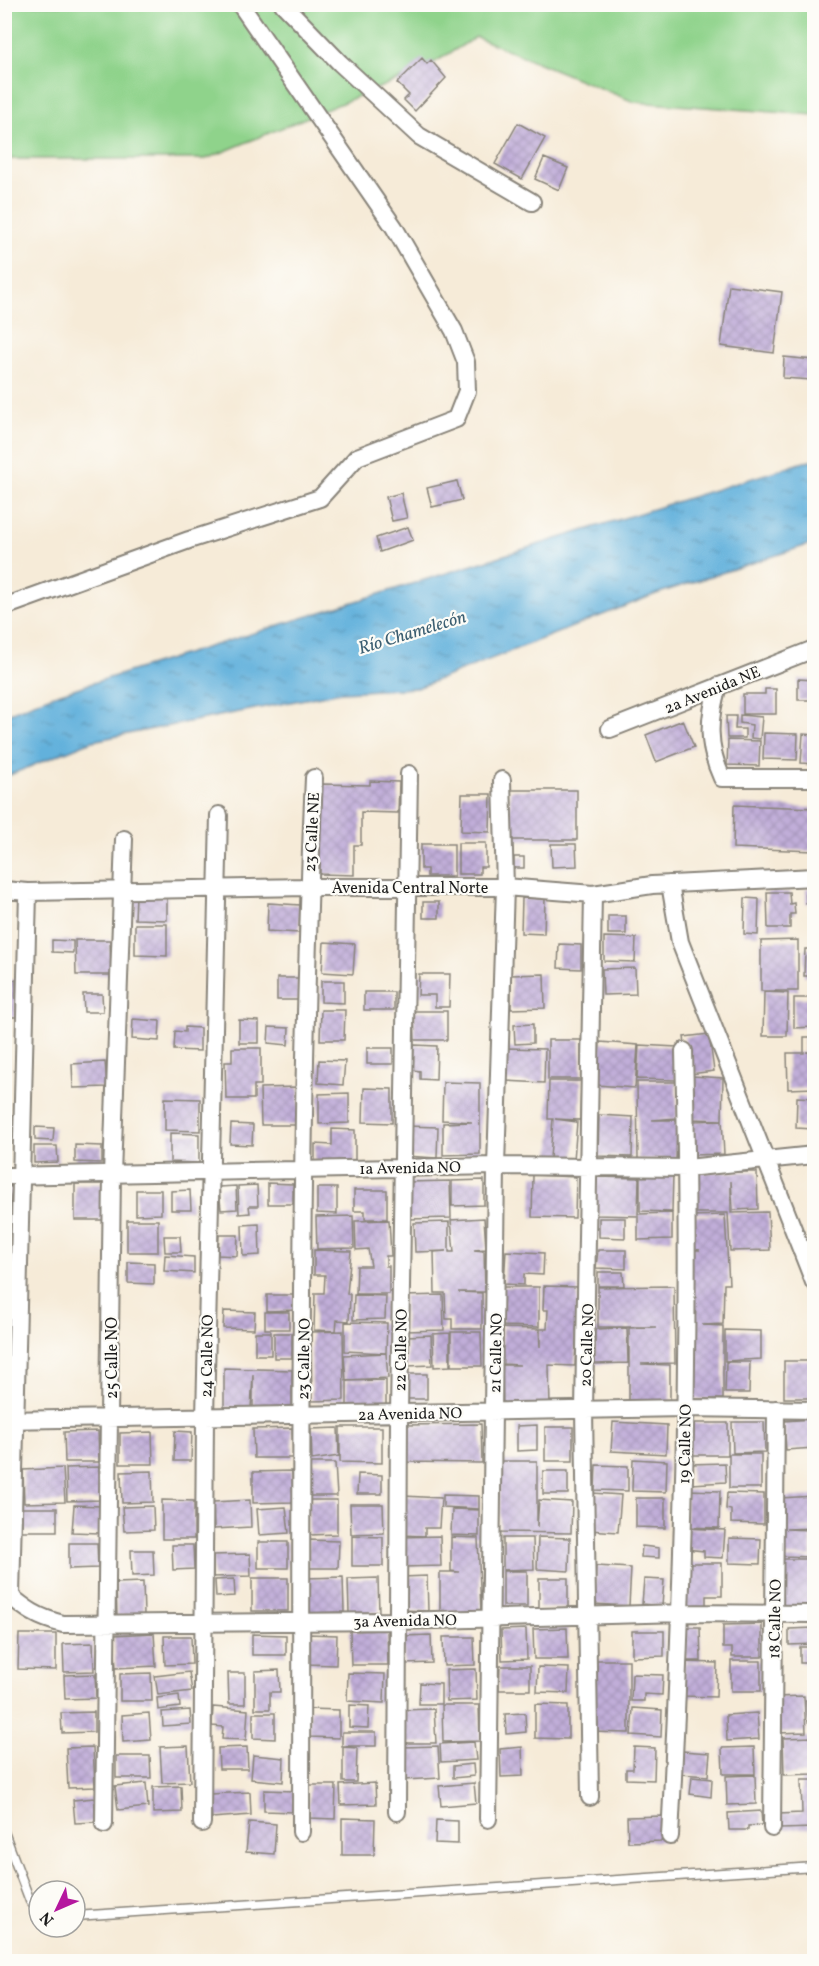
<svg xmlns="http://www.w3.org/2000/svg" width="819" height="1966" font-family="Vollkorn,serif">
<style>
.grass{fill:#8fd38b;stroke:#567854;stroke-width:1.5}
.water{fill:url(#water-ripples);stroke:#3f667c;stroke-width:1.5}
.building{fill:url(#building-cross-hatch)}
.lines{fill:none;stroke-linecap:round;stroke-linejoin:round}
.lane-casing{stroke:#89847a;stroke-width:11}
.street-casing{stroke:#89847a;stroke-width:20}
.lane{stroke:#fff;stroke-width:8}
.street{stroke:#fff;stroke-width:16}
.labels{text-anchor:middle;stroke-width:4.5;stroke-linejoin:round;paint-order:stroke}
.street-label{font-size:16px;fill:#1c1c1c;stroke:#fdfcf7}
.water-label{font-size:18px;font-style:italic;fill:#3c5f72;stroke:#fdfcf7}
</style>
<defs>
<pattern id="water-ripples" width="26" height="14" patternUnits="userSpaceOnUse" patternTransform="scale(1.5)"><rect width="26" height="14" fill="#62b1dc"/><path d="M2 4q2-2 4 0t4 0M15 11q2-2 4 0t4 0" fill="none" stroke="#508fb2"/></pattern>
<pattern id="building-cross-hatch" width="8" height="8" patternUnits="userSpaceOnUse" patternTransform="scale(1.5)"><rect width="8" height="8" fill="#c1aed9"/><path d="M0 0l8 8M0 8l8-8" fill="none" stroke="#a595ba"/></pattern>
</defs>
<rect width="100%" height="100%" fill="#fdfcf7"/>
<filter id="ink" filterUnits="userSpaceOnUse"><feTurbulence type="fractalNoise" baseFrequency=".0167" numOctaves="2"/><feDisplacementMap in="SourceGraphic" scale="12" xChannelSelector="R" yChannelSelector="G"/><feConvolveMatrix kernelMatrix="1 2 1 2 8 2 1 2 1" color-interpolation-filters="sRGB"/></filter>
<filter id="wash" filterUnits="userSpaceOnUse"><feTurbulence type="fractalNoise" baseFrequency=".008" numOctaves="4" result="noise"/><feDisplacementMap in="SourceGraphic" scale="24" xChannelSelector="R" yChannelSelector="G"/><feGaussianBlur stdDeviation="1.35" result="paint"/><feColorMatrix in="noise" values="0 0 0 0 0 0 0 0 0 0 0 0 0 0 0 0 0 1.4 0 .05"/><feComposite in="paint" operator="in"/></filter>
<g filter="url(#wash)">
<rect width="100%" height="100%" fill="#f6ebd8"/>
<path class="grass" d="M4,5H814V115L634,102L476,37L422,70L206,159H5Z"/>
<path class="water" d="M814,459V543L656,594L417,688L341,692L92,741L5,777V715L51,696Z"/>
<g id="blocks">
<path class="building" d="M422,58L427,64L431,60L446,78L415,111L404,100L409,95L397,83Z
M518,123L545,138L522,179L495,164Z
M544,158L568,168L559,190L535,179Z
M729,285L782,292L774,353L721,346Z
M784,357L813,360L812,380L783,378Z
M457,481L462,500L432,507L427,488Z
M401,493L407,518L392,521L386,497Z
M408,527L413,540L380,552L376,538Z
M798,679L814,680V700H798Z
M765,689H776V714H743V694H765Z
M740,715L762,717L760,739L751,738L752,725L740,723Z
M726,716H736L735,729H745V738H727Z
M683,720L694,747L656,762L646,735Z
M764,733L798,734L797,760L763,759Z
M803,734L814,735V764L801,763Z
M728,740L760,741L759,766L727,765Z
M370,781L399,782L398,813L361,812V845H354V875L320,874L321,784L370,785Z
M510,790H577V840H510Z
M462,794H491L490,832L461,831Z
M734,805L814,808V851L733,848Z
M458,843H486V867H480V874H458Z
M421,844H454V876H427V869H421Z
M551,844H576L577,866L552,867Z
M514,857H524V868H514Z
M806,888H814V904L806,903Z
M767,892H789L790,904L794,903L795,914H790V928H768Z
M136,896L167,897V920L135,919Z
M522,898L545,899L544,934L521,933Z
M745,898L759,899L758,935L744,934Z
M423,902H439V918H423Z
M268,903L300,905L299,933L267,931Z
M608,916H626V934H608Z
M135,924H167V956L135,955Z
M604,937L636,938L635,962L604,961Z
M52,940L73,941V953L52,952Z
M75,940H110L111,975H76Z
M798,940V991H761V941Z
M324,942L355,944L353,974L322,972Z
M559,944L581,945V969L558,968Z
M805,949H814V976H804Z
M635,968L636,994L603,995L602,969Z
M419,974H450L449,1007H435V995H418Z
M544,974L545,1008L511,1009V975Z
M277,978H298V1000H277Z
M4,980H16V1017H4Z
M321,981H344V1003L321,1002Z
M364,992H394V1010H364Z
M764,992L788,993L787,1036H763Z
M83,994H102L103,1012H84Z
M794,998H814V1027L794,1028Z
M321,1010H345L344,1040H320Z
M414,1011H447V1040H415Z
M133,1019L160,1021L159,1041L132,1039Z
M239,1020L259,1021V1043H239Z
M533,1024V1043L515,1044L514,1025Z
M185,1027L200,1028V1051L174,1050L175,1031L185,1032Z
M269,1027L289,1028L288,1045L268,1043Z
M709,1034L714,1071L690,1074L684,1037Z
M804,1037H814V1052H806L814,1053V1088L788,1089L787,1053H804Z
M548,1040H581V1079H548Z
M600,1042L638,1045L635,1088L597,1085Z
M414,1045L437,1046L436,1080L420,1079V1071L413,1070Z
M639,1045L677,1047L676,1080L637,1079Z
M232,1048H261V1085H254V1099H226L225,1062H232Z
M367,1048H393V1064H367Z
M506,1048L545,1049L544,1083L505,1081Z
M319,1060L345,1061L343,1085L318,1083Z
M105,1062L107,1087L73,1088L72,1064Z
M692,1076L723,1078L722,1120L690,1119Z
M549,1081H581L580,1120L555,1119L577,1122L574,1160L550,1158L553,1119H548Z
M443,1082L480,1083V1154L443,1155V1123L472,1122L442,1120Z
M637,1082H676L677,1118L652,1120H677L676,1159H638Z
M299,1087V1125H261L260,1088Z
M364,1088L392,1089V1123L363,1122Z
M349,1093V1123L319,1124V1094Z
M797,1097L814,1098V1129L796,1128Z
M165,1098L200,1099V1131L165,1130Z
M599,1115L633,1117L632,1157L598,1156Z
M722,1120L724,1154L693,1155L692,1121Z
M231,1124L253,1125L252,1145L230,1144Z
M405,1126L438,1127L437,1158L405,1156Z
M35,1127L54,1128L53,1141L35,1140Z
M332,1129L355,1130V1163L315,1162V1144L332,1145Z
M170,1133L199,1134V1163L170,1162Z
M75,1145L102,1146V1163L75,1162Z
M34,1146H57L58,1162L34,1163Z
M690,1172H757L758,1209L733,1210L731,1181V1213L768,1212L770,1250L730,1251L728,1213H691Z
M640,1173H673L672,1212L640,1211Z
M533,1175L576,1177L575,1218L532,1217Z
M596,1177L639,1178L638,1214L672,1213V1239L638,1240V1216L595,1215Z
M484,1180V1205L452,1206V1181Z
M450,1181L451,1218L408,1219L407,1182Z
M268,1183L293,1184V1204H268Z
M75,1184H103V1220H75Z
M257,1185L258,1206H249L250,1213L239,1214L238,1186Z
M4,1186L12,1187L8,1222H4Z
M236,1186L237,1209L221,1210L219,1187Z
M317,1188H337V1214L317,1213Z
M136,1190H161V1214L136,1215Z
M190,1190L191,1210H171V1191Z
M354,1190H387V1219H365V1211H354Z
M725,1215L729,1284H724L723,1324L702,1325L723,1326V1399H687L690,1250H700L691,1249L690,1216Z
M353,1216L354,1248L317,1249L316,1217Z
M484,1218L486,1249L474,1250L484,1251L485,1292H458L482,1293V1329H452V1319H446L445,1293H435L434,1252L446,1251L415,1252L414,1223L449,1222V1252H454L451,1220Z
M599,1218H625V1238L599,1237Z
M127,1220H158V1252H127Z
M389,1220L391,1256H386V1266H389V1294H356L357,1266H371L368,1249L356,1250L355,1221Z
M259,1224L260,1255L243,1256L242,1225Z
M219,1235H238L237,1256L218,1255Z
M164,1236H180L181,1252H165Z
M314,1250L351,1251L347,1294H350L349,1321L337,1320L336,1331L314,1330L315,1293H324L325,1275H314Z
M598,1250H626V1269L596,1268Z
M506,1251L544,1253L543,1275L524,1274V1285L504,1284Z
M165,1255L194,1257V1273L164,1271Z
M4,1258L14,1259L9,1299H4Z
M128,1262L154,1263V1284L128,1283Z
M598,1272H623L624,1286H598Z
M544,1286L578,1287L575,1366L549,1365L550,1408H503L502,1365H520L502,1364V1328L539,1329L540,1347V1329H547L548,1310H543Z
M674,1286L675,1363L641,1364L670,1365V1403H629V1328L656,1327H598V1287Z
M502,1287H539V1327L502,1326Z
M267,1295H294L295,1310L267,1311Z
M354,1295L386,1296L385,1319L353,1320Z
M443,1295L444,1330L405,1331L404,1296Z
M224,1311L255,1312L254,1329L223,1328Z
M265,1312H289V1329H265Z
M345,1322L387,1323L386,1353L345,1351Z
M627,1328L628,1363L595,1364V1329Z
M725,1330L761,1331V1359L725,1361Z
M343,1331L344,1400L312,1401L311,1332Z
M255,1332H271V1355H255Z
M451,1332H481L482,1366H451Z
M274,1333H292V1358H274Z
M450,1333V1366L434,1367L433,1334Z
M431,1335L432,1365L407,1366L406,1336Z
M5,1338H9V1360H5Z
M386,1353L388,1378L346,1380L344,1355Z
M784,1361H811V1398H784Z
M726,1362H750L749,1393H725Z
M224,1368L292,1370V1411H253V1374L251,1408L224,1407Z
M405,1374H427V1399H405Z
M386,1380V1406H347V1381Z
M814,1419V1448L786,1450L784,1421Z
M613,1422L667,1425L666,1454L611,1451Z
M732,1422H764L765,1452L733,1453Z
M689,1423H728V1455H689Z
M481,1424L482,1463L405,1462L404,1425Z
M537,1425V1450L517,1451V1426Z
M340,1427H382V1463L340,1462Z
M545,1427H573V1461H545Z
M292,1428L293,1458H254L253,1429Z
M338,1428L339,1456L312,1460L311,1429Z
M98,1431L99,1462H65L64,1432Z
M175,1431L192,1432L191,1461H174Z
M152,1432L153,1464H120V1433Z
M729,1454H761V1488H729Z
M633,1459L667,1461L666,1492L632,1491Z
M500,1461H537V1527L539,1500L572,1502L571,1533L500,1532Z
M309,1463H335L337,1496H310Z
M725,1463L726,1482L691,1484L690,1464Z
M596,1465L628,1466V1491L595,1490Z
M99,1467L101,1500L67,1501L66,1468Z
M63,1468L65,1502L24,1503L23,1470Z
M152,1471L153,1502L122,1503L121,1472Z
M292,1471L293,1502L253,1503V1472Z
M543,1471H568V1494H543Z
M358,1474L382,1475V1494H357Z
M686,1490L720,1491L719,1528L686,1527Z
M592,1493L621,1495L618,1532L589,1530Z
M727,1493L764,1494V1524L731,1523V1510L726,1509Z
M443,1495L479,1496V1509L443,1507Z
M404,1496L441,1498L439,1528H425V1536L402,1535Z
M814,1496V1528L786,1529L811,1530V1557L781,1556L780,1498Z
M636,1498H665V1528L636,1527Z
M162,1500L194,1501V1539H162Z
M250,1500L251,1527L214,1529L213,1502Z
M308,1500H337V1534L309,1535Z
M350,1504H383L384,1533L351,1534Z
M74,1505L101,1506L99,1533L72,1532Z
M153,1506L154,1530L124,1531L122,1507Z
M286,1507L289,1533L259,1535L257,1509Z
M22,1508H57V1531H22Z
M452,1509L479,1510V1536L451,1535Z
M686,1528L725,1530L723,1558L704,1557V1551L685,1549Z
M352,1536L383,1537V1566H352Z
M440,1536L441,1566L402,1567V1537Z
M451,1537L478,1538L481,1613L440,1612V1572H459L451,1571Z
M538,1537L570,1538L569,1571L537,1569Z
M503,1538H533L534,1569L503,1570Z
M729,1538L761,1539L760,1564L729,1563Z
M308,1540L339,1541L338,1568H308Z
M258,1542H288V1568H258Z
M69,1543H97L98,1568L69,1569Z
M172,1545H193L194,1569L173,1570Z
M642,1546L659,1548V1558L641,1557Z
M131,1550H153L154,1575L132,1576Z
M250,1554L251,1576L213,1577V1555Z
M779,1559H814V1610H779Z
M688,1563H722V1596H706V1609L684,1608Z
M596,1566L631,1568L629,1606L594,1604Z
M503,1571H527V1606H503Z
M427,1576L428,1611L403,1610L402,1577Z
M343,1577L344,1612L307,1613L305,1578Z
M252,1578H288V1611H252Z
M378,1578L379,1612L349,1613L348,1579Z
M539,1578H568V1608H539Z
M234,1579L235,1596L216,1597L215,1580Z
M644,1579L664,1580L662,1606L642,1604Z
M143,1582L144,1615L117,1616L116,1583Z
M762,1624V1657H732V1648H723V1625Z
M685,1627H700L701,1661H686Z
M567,1628L568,1659H534L533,1629Z
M814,1628V1644L789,1645V1629Z
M526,1629L527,1659L502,1660L501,1630Z
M387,1630L388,1665H351L350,1631Z
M632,1631H664V1656L632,1657Z
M154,1633L156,1666L116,1668L114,1635Z
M19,1634H56V1670L18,1669Z
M252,1634L286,1635V1655H252Z
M308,1634L337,1635L336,1665L306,1664Z
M431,1635L432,1663L404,1664L403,1636Z
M164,1636H191L192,1664L165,1665Z
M443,1637H474L475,1665L444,1666Z
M93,1643L94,1671L64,1672L63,1644Z
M800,1647H814V1663H800Z
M590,1660H629V1733L590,1732Z
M731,1661H761V1691H731Z
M684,1662L717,1663L716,1697L683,1696Z
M500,1666H530V1690H499Z
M538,1667L569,1668L568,1693L537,1692Z
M476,1669L477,1700L447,1701L446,1670Z
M279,1670L280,1692H270V1709H255V1671Z
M189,1672L192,1691L158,1695L155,1676Z
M151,1673L152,1701H120V1674Z
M228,1673H245V1704H229Z
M348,1673L385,1674L384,1703L347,1701Z
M95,1674L96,1698L65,1699L64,1675Z
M632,1674L663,1675L662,1695L644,1694V1701H631Z
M420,1683L441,1684V1704H419Z
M179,1695L180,1707L158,1710L157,1698Z
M804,1696L806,1732L778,1733L776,1697Z
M814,1699V1722H808L806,1700Z
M535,1704L568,1705V1739L535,1738Z
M349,1705L369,1706L368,1728L349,1727Z
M442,1705H479L480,1741L443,1742Z
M213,1707L248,1710L246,1740L222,1739L223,1727L212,1726Z
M633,1708L662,1710L661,1737L631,1735Z
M310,1709L339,1710V1738L309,1737Z
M434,1709L436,1743H402L400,1710Z
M190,1710L191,1724L163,1726L162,1712Z
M94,1712V1732L62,1733L61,1713Z
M149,1713L151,1740L123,1742L122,1715Z
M253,1713H275V1739L253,1738Z
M525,1713L526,1732L506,1734L505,1714Z
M757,1713L759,1739L727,1741L726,1715Z
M342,1732H376V1746H342Z
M814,1737V1774L784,1775L783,1738Z
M474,1742L476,1760L441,1762L440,1744Z
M188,1746L190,1782L162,1783L160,1747Z
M438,1746L440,1778L404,1780L402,1747Z
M93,1747L95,1787L68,1788L66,1748Z
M247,1747L248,1769H219L218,1748Z
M343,1747L357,1748L356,1782H343Z
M522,1747L523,1776L501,1777L500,1749Z
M634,1747L655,1748L654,1780L626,1779V1769H633Z
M754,1747L755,1774H723L722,1748Z
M682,1751L710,1753L708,1776L680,1774Z
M253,1755L284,1758L283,1782L251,1779Z
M116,1756H150L151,1778H116Z
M473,1764L474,1776L453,1778V1766Z
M755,1775L756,1804L727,1805L726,1776Z
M692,1777L712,1779L711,1797L690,1794Z
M801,1780H814V1828L780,1829L779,1814L802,1813Z
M146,1783L148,1807L118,1810L115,1786Z
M375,1783L376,1804L341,1805L340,1785Z
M474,1783L476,1803L441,1806L439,1786Z
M309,1785H336L335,1819L309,1818Z
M181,1786L182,1812L153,1813V1787Z
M264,1790L294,1791V1812L264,1811Z
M250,1792L251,1815L212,1818L210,1794Z
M94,1798L96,1822L75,1823L73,1800Z
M761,1811L762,1825L748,1826V1830H729L728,1813Z
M664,1816V1841L628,1842L627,1817Z
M342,1818L375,1819L374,1855H342Z
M436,1820L458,1821V1844L435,1843Z
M249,1822L276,1824L274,1854L246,1852Z"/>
</g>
</g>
<g filter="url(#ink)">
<use href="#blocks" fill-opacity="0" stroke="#89847a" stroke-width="1.5"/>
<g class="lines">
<defs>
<path id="lane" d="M4,1832L30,1901L39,1911
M75,1916L814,1867"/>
<path id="street" d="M283,4L340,63L419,136L532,202
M4,607L189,540L320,498L357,457L456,419L467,391L466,362L454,331L394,227L240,4
M718,686C708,719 707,746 722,778H814
M610,729L814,649
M670,884L680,942L814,1282
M4,890L28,892L309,887H505L593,894L652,885L814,877
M4,1176L496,1166L687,1168L814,1155
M4,1420L685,1408L814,1410
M4,1591C26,1609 35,1617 63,1624L397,1621L682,1613L814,1614
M11,1596L28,892
M590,1797L584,1410L593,894
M397,1812L399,1414L409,774
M488,1819L496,1166L505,887L502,780
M202,1823L205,1417L219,815
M104,1824L112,1174L124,839
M772,1828L776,1409
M301,1832C302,1481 298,1129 314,778
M670,1836C684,1575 691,1313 684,1051"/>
</defs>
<use href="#lane" class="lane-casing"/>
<use href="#street" class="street-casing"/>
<use href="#lane" class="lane"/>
<use href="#street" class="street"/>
</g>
</g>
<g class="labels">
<g class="street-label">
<text transform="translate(712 689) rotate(-22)" y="6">2a Avenida NE</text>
<text transform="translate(311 832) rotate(-87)" y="6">23 Calle NE</text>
<text x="410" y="893">Avenida Central Norte</text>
<text transform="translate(410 1167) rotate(-1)" y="6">1a Avenida NO</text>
<text transform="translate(586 1345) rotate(-88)" y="6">20 Calle NO</text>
<text transform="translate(400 1350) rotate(-89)" y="6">22 Calle NO</text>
<text transform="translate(495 1353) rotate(-89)" y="6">21 Calle NO</text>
<text transform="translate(206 1356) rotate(-89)" y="6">24 Calle NO</text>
<text transform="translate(111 1358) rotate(-90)" y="6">25 Calle NO</text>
<text transform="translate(303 1359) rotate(-89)" y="6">23 Calle NO</text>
<text transform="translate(410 1413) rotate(-1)" y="6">2a Avenida NO</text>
<text transform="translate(684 1444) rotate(-89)" y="6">19 Calle NO</text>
<text transform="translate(774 1619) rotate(-89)" y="6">18 Calle NO</text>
<text transform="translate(405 1620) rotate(-1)" y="6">3a Avenida NO</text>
</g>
<g class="water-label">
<text transform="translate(412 632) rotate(-17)" y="6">Río Chamelecón</text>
</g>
</g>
<rect width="819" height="1966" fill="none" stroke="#fdfcf7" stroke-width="24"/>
<g transform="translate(57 1909) rotate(226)"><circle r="28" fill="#fdfcf7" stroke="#a3a29f" stroke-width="1.5"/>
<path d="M0-4.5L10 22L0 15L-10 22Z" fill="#b5179e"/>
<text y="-9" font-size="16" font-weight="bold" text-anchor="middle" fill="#1c1c1c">N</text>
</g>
</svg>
